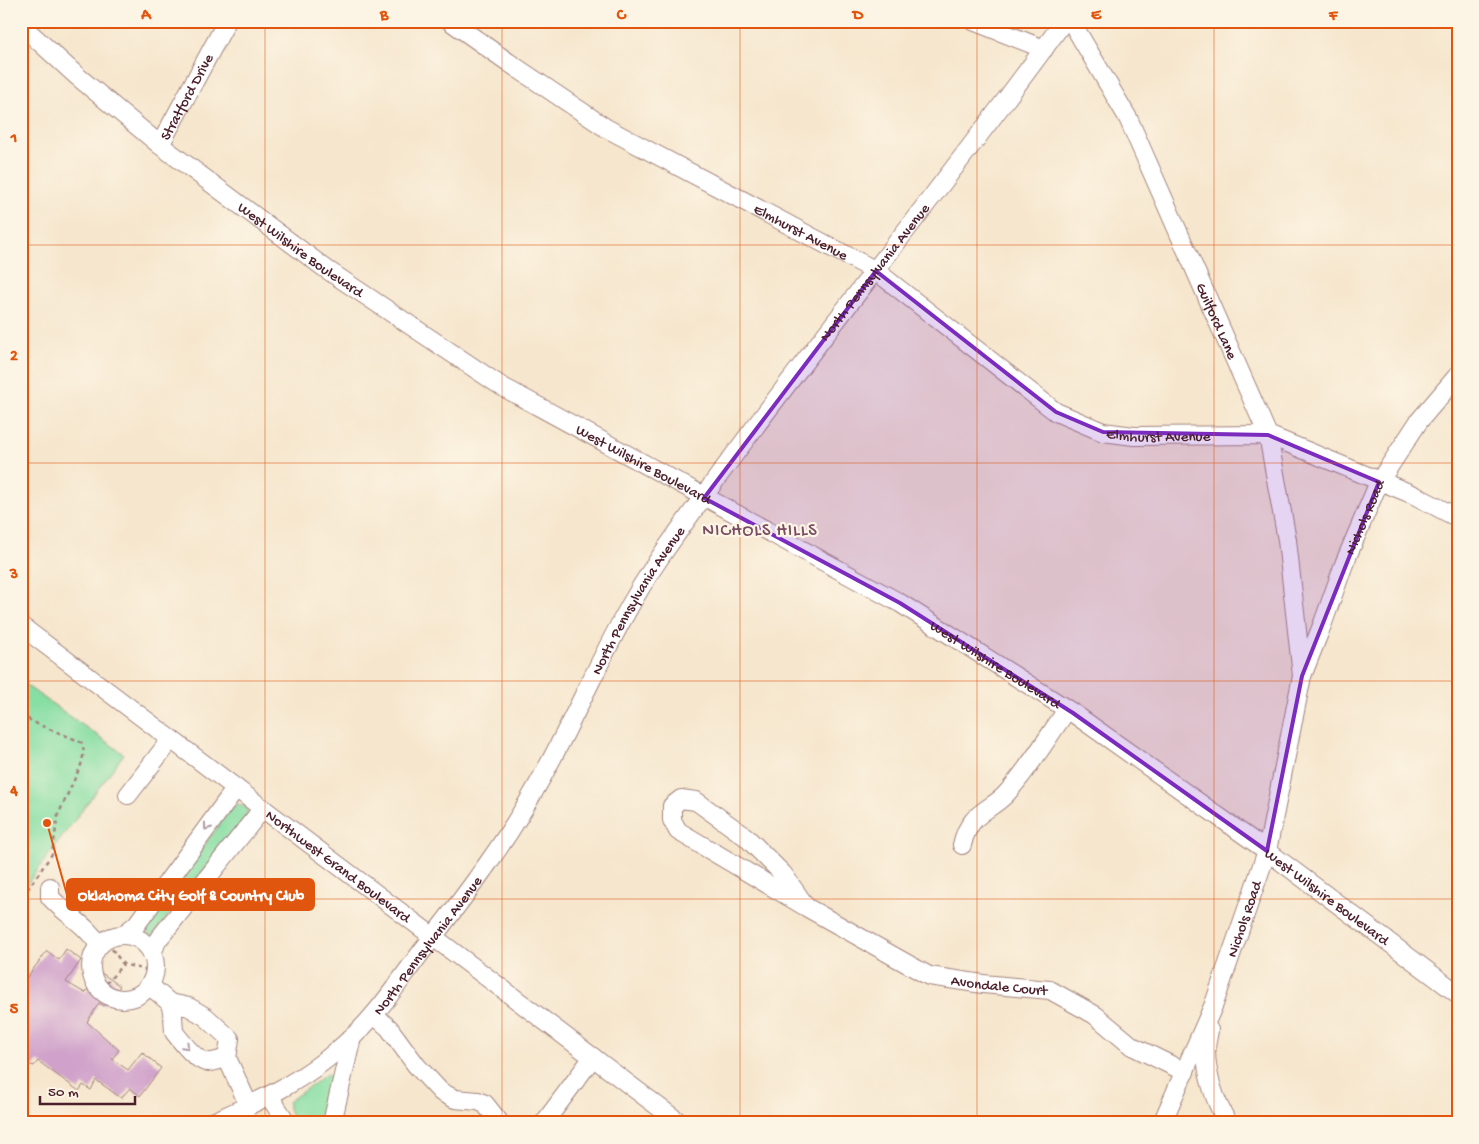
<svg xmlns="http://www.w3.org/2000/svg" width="1479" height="1144" font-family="'Gochi Hand',sans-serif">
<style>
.green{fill:#86dea3;stroke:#687e67}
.building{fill:#d0a2cb}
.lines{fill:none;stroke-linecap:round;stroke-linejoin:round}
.minor-casing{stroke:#a0827c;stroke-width:20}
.path{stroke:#a0827c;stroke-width:2.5;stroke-dasharray:4 4;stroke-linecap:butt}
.minor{stroke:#fff;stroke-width:18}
.oneway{stroke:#ae9aa0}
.marked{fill:#7b2cbf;fill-opacity:0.2;stroke:#7b2cbf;stroke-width:4;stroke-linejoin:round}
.grid{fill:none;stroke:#e0560e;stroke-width:1;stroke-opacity:0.55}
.labels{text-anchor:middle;stroke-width:4.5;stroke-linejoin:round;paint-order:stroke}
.street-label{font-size:15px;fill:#4a1f2b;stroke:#fcf5e5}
.quarter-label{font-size:18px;letter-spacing:1px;fill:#794d63;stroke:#fcf5e5}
.leader{fill:none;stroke:#e0560e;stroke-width:2}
.callout-dot{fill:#e0560e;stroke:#fcf5e5;stroke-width:2}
.callout{fill:#e0560e;stroke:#e0560e;stroke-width:2}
.callout-label{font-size:16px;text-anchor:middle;font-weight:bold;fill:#fff}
.neatline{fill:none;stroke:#e0560e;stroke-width:2}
.grid-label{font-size:16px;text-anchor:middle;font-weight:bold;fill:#e0560e}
</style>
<rect width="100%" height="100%" fill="#fcf5e5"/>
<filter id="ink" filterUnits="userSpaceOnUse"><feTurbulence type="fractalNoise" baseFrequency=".02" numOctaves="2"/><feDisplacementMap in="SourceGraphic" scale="10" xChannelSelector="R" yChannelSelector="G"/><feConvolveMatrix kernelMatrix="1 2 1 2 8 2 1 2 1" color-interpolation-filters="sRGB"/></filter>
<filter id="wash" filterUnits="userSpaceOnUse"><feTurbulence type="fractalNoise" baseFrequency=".0096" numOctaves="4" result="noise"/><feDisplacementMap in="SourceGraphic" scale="20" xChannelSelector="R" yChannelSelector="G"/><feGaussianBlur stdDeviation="1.12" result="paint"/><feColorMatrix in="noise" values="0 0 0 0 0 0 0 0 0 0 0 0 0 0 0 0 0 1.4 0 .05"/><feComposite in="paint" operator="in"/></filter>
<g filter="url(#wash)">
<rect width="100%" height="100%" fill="#f6e6cd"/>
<path class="green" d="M21,682L124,754L21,892Z
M238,804L247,808V816L152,936L149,935L145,925L234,805Z
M327,1074L330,1076L334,1081L330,1088L324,1123H297L288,1109V1102Z"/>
<g id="blocks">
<path class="building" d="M66,949L81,960L66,982L85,993L100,972L120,986L104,1006L99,1003L87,1022L119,1050L112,1059L128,1070L142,1052L161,1068L140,1096L130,1088L121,1098L96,1080L91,1090L83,1085L79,1091L38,1061L34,1066L28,1064L21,1072V985L47,951L59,960Z"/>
</g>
</g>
<g filter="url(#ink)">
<use href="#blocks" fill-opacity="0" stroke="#a0827c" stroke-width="1"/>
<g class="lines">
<defs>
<g id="minor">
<path id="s1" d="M450,21L508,62L606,128L876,271L1056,412L1103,432L1134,436L1268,435L1287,540L1302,676"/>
<path d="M973,21L1044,49"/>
<path id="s2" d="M1071,21L1128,118L1268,435L1414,495L1458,518"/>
<path id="s3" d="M21,25L77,76L160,145L326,269L501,386L900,603L1073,713L1267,851L1458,994"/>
<path id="s4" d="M160,145L227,21"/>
<path id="s5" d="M21,626L680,1123"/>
<path d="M128,795L171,739"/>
<path d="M962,845C964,836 967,828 973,821C982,810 996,805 1006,794C1029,769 1047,738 1067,710"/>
<path d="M50,887V897C66,915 87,925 99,945"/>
<path id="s6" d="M806,907L678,831L672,820V806L681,799L696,801L746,837L783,874L806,907L929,976L983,984L1050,990L1095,1015L1132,1046L1185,1072"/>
<path d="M123,935L136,925L236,788"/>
<circle cx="123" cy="967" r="32"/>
<path d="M152,954L157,941L263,808"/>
<path d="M149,985L170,1003L189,1007L206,1017L230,1039L227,1058L249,1106"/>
<path d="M170,1003L173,1016L174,1032C181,1041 196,1061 207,1062C213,1063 222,1059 227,1058"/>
<path d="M374,1015L389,1028L416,1065L441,1092L455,1099L478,1101L485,1104L500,1123"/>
<path d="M1209,1030C1208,1037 1206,1044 1206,1050C1206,1075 1215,1102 1228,1123"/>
<path d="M269,1096L287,1123"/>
<path id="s7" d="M211,1123C252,1104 293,1086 328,1058C343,1046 358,1033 370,1019C390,997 407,970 426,946C468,892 509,838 542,777C583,703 614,623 663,553C791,371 934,201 1064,21"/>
<path d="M332,1123L352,1037"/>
<path d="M544,1123L593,1057"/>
<path id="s8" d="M1162,1123L1214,1004L1267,851L1302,676L1323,623L1344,564L1379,482L1419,421L1458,375"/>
</g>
</defs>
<use href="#minor" class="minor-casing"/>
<path class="path" d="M21,714C39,728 62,732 82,743L84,752L81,765L58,815L52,854L21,899
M112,949L123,964L146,970
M101,990L123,964"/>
<use href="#minor" class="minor"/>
</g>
<defs><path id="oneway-chevron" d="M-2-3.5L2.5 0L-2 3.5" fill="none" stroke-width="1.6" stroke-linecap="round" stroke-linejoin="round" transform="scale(1.25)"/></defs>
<g class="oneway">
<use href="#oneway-chevron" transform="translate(207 827) rotate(126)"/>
<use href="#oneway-chevron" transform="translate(186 1046) rotate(46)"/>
</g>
</g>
<path class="marked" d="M876,271L1056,412L1103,432L1268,435L1379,482L1302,676L1267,851L1073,713L900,603L704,498Z"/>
<path class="grid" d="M265,21V1123M502,21V1123M740,21V1123M977,21V1123M1214,21V1123M21,245H1458M21,463H1458M21,681H1458M21,899H1458"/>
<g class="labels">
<g class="street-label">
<text dy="5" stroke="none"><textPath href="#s4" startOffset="55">Stratford Drive</textPath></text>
<text dy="5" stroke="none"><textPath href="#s1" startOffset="410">Elmhurst Avenue</textPath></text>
<text dy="5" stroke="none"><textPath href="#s3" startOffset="359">West Wilshire Boulevard</textPath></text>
<text dy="5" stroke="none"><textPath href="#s7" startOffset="1095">North Pennsylvania Avenue</textPath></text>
<text dy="5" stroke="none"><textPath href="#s2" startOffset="334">Guilford Lane</textPath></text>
<text dy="5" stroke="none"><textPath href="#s1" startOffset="830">Elmhurst Avenue</textPath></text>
<text dy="5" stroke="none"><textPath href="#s3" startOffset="764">West Wilshire Boulevard</textPath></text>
<text dy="5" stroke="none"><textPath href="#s8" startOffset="641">Nichols Road</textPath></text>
<text dy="5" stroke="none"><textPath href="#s7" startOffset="690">North Pennsylvania Avenue</textPath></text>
<text dy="5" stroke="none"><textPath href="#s3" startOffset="1169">West Wilshire Boulevard</textPath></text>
<text dy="5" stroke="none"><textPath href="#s5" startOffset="398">Northwest Grand Boulevard</textPath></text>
<text dy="5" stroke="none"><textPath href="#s3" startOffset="1574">West Wilshire Boulevard</textPath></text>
<text dy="5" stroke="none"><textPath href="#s8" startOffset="220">Nichols Road</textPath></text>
<text dy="5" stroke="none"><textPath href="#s7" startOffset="285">North Pennsylvania Avenue</textPath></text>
<text dy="5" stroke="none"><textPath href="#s6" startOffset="568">Avondale Court</textPath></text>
</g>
<g class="quarter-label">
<text x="760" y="535">NICHOLS HILLS</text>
</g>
</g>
<path class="leader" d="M47 823L67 895"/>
<circle class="callout-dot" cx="47" cy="823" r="5"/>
<rect class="callout" x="67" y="879" width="247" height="31" rx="5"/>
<g class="callout-label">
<text x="191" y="900">Oklahoma City Golf &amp; Country Club</text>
</g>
<rect width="1479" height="1144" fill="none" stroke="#fcf5e5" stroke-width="55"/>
<path d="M40 1096v8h95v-8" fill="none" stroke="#4a1f2b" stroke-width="2.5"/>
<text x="48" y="1096" font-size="15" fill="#4a1f2b" stroke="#fcf5e5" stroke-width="4" paint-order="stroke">50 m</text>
<rect x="28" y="28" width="1424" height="1088" class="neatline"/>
<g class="grid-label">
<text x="146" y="19">A</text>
<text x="384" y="19">B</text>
<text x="621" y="19">C</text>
<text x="858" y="19">D</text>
<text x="1096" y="19">E</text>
<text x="1333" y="19">F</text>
<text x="14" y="142">1</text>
<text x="14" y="360">2</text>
<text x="14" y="578">3</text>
<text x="14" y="795">4</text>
<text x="14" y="1013">5</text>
</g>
</svg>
